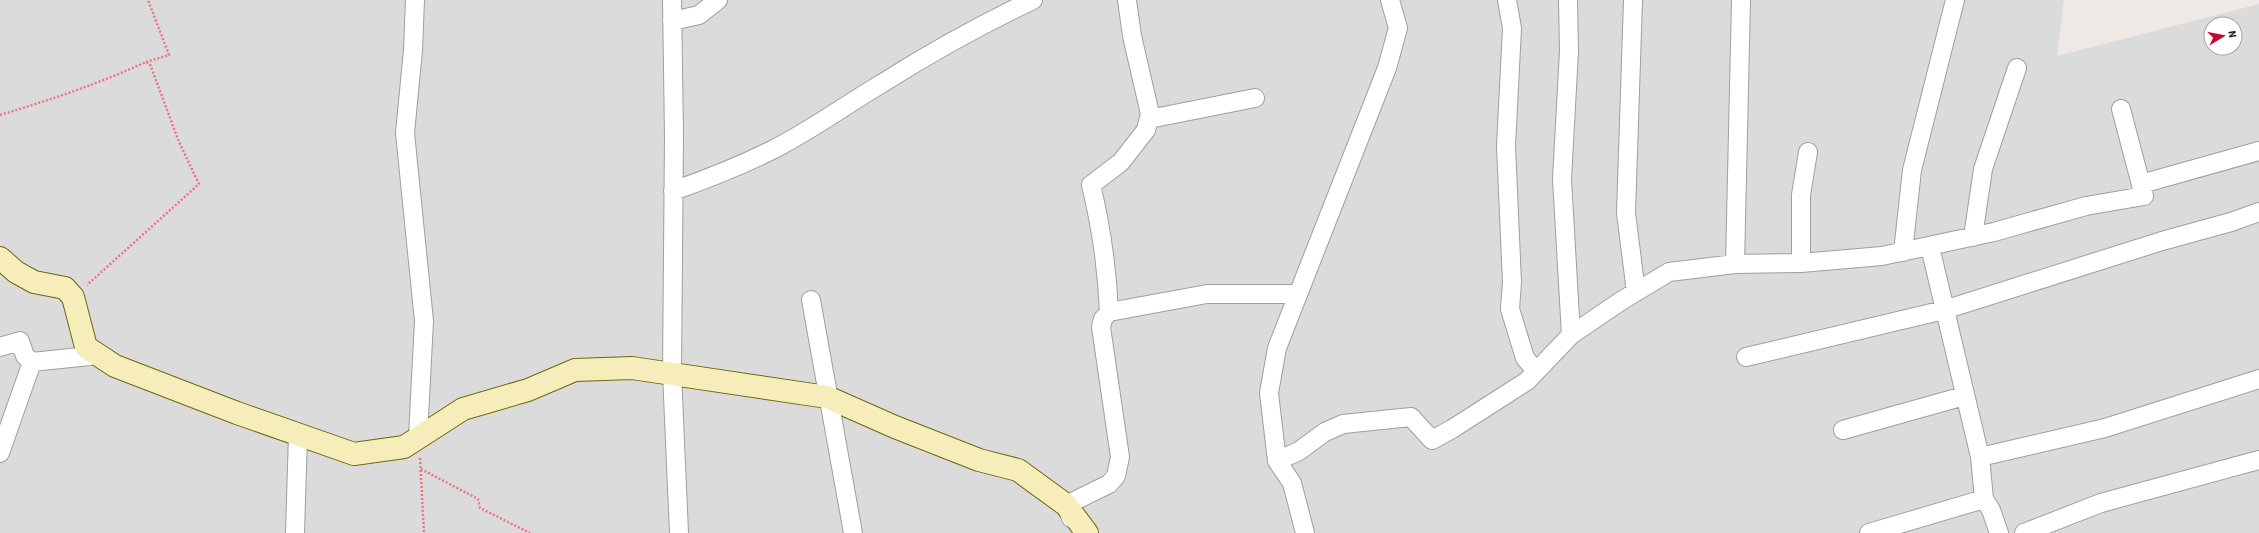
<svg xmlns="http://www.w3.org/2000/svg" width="2259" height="533" font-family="'Source Sans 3',sans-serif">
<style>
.residential{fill:#dcdbdc;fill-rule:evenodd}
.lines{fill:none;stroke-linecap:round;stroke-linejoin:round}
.street-casing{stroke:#9f9f9f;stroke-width:20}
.secondary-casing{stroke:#70660a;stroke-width:24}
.path{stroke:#f37280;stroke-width:2.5;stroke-dasharray:2 2;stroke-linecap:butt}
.street{stroke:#fff;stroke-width:18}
.secondary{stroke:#f6edbb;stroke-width:22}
</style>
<rect width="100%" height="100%" fill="#efe9e5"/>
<path class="residential" d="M0,0H2064L2057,56L2259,4V533H0ZM2211,24H2235V48H2211Z"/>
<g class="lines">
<defs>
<path id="street" d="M415,0L413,50L405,133L424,321L418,436
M672,0L674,136L672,373L679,533
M1507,0L1512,28L1506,146L1512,282L1510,309L1525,358L1536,371
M1568,0L1569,51L1562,179L1571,335
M1633,0L1626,213L1636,292
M672,21L699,15L718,0
M1149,119L1255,98
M2141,184L2259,151
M673,191C707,179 740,166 772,150C810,131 844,106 881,84C930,53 980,25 1033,0
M1973,237L1983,169L2017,68
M1930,247L1980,457L1984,499L1991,510L1999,533
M1903,252L1912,170L1955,0
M1801,263V195L1808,152
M1735,264L1741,0
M811,300L853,533
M1109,312C1107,266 1102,230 1091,185L1121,162L1146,130L1150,114L1132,36L1127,0
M0,347L20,341L25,356L32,362L0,453
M1746,357L1944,310L2162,241L2231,222L2259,212
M32,362L99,355
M1843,430L1964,396
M1980,457L2105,428L2259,379
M1277,461L1299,451L1325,432L1343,424L1411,417L1432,440L1452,429L1527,381L1571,335L1621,301L1669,272L1735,264L1801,263L1882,256L1994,232L2086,206L2144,196L2121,109
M1071,518L1066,505L1109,484L1116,476L1120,457L1101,327L1103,319L1109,312L1207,294H1297
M295,533L298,434
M1305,533L1292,483L1277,461L1269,393L1277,348L1387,68L1398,28L1390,0
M1869,533L1984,499
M2024,533L2101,503L2259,460"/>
<path id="secondary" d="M0,258L16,272L34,282L65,288L73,297L86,347L115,366L237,413L354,454L404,447L463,409L528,390L575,370L632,368L827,397L895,427L979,460L1018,470L1066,505L1087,533"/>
</defs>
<use href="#street" class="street-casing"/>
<use href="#secondary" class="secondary-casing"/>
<path class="path" d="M146,62L169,55L148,0
M0,115C50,100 98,84 146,62L150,64L179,142L199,184L87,285
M420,458L424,533
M421,469L478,499L480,508L530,533"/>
<use href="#street" class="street"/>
<use href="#secondary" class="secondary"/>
</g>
<g transform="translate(2223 36) rotate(80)"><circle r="19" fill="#ffffff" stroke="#a5a5a5"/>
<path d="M0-3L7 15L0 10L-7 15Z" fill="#c20a31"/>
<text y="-6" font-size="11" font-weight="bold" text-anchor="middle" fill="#1e1e1e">N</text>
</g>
</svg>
